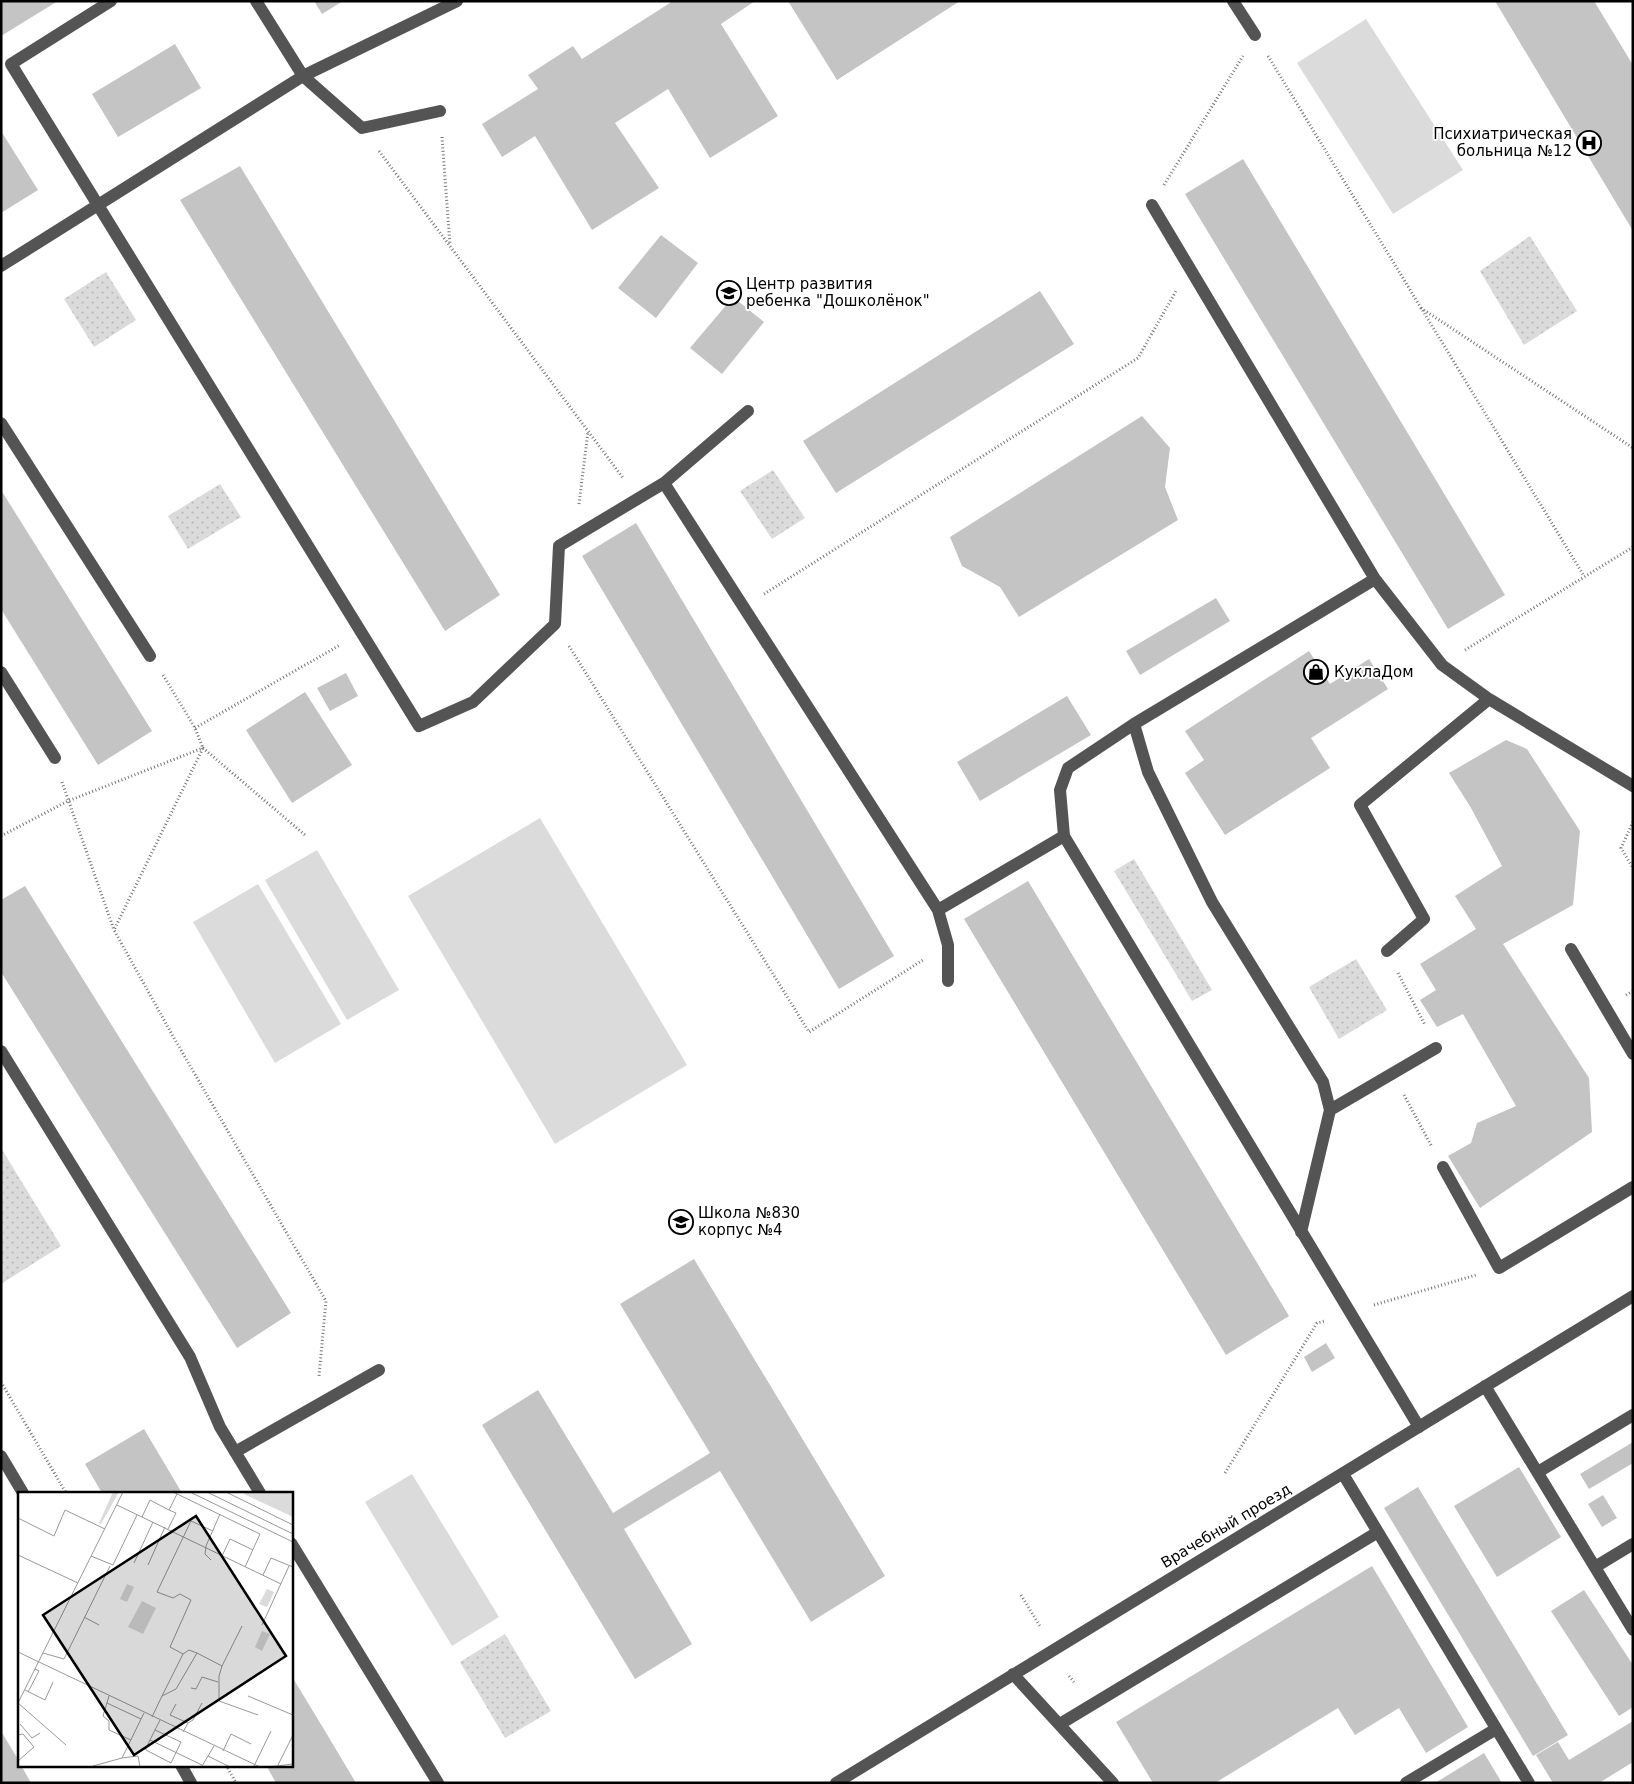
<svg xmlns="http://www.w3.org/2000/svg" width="1634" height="1784" font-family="'DejaVu Sans',sans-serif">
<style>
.green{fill:url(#green-dots)}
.pitch{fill:#dbdbdb}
.building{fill:#c4c4c4}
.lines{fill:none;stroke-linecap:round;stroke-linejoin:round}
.path{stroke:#767676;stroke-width:3;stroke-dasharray:1 2.5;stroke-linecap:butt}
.minor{stroke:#545454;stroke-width:12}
.labels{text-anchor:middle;stroke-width:4;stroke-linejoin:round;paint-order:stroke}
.poi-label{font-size:15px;fill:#000;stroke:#fff;text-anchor:start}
.street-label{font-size:15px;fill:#000;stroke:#fff}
.inset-road{fill:none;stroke:#999;stroke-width:1}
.view{fill:#000;fill-opacity:0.15;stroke:#000;stroke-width:2.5}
.inset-edge{fill:none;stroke:#000;stroke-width:2.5}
</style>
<defs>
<pattern id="green-dots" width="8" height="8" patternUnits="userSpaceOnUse" patternTransform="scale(1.25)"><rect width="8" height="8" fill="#dbdbdb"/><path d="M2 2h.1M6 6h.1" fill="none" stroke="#bababa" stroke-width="1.8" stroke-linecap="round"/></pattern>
</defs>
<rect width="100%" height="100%" fill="#fff"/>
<path class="green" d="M1530,236L1577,311L1524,345L1480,271Z
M106,272L136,320L94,347L64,299Z
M773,470L805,518L772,539L740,491Z
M220,484L241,517L188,549L168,516Z
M1134,859L1212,990L1192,1001L1114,871Z
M1356,959L1387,1010L1339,1039L1309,987Z
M1,1148L61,1246L1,1284Z
M505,1634L551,1711L505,1738L460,1662Z"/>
<path class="pitch" d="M1366,19L1463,170L1393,214L1297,63Z
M540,818L687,1065L555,1144L408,896Z
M317,850L399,990L347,1020L265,880Z
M258,884L341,1024L275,1063L193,922Z
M412,1474L499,1617L452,1646L365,1502Z"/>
<path class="building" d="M1,1H58L1,36Z
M314,1H343L322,14Z
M673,1H755L721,24L778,116L710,158L668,89L615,123L659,188L592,230L535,136L502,157L482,124L538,89L528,75L573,46L582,59Z
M788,1H960L837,80Z
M1495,1H1594L1633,65V231Z
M175,44L201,88L118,137L92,94Z
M1,131L38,190L1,213Z
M1243,159L1505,595L1448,629L1185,194Z
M240,166L500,595L445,631L180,200Z
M661,235L698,263L656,318L618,288Z
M1040,291L1074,344L836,493L803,441Z
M733,297L764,322L722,374L690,348Z
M1142,416L1170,448L1165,487L1178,520L1019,617L1000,587L962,566L950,537Z
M1,490L152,731L98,765L1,609Z
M636,523L894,956L839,989L582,556Z
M1216,598L1230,621L1140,675L1126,651Z
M1309,651L1330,684L1369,659L1388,689L1311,738L1330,768L1225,835L1185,773L1204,760L1185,731Z
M346,673L358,696L330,711L317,688Z
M305,692L352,765L292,803L246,730Z
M1067,696L1091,735L980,801L957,762Z
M1506,740L1527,749L1580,831L1573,905L1503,944L1589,1078L1592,1132L1480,1208L1448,1156L1471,1143L1477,1123L1516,1106L1463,1014L1437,1027L1420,1000L1436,990L1420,964L1476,929L1455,896L1502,866L1471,808L1449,773Z
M1028,881L1289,1316L1226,1355L964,919Z
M25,886L291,1313L237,1348L1,972V900Z
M694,1259L885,1576L811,1622L720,1471L624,1529L692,1644L635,1679L482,1425L538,1390L613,1513L710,1453L620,1304Z
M1326,1343L1335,1358L1312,1372L1304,1357Z
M144,1429L182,1493H102L85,1464Z
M1633,1442V1463L1589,1489L1580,1474Z
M1519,1467L1561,1537L1497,1577L1454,1506Z
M1418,1487L1568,1735L1533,1756L1384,1508Z
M1603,1495L1617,1518L1602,1527L1588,1504Z
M1372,1566L1468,1727L1426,1753L1399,1708L1355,1735L1338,1708L1215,1783H1153L1116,1722Z
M1584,1590L1633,1665V1707L1619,1716L1551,1611Z
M291,1675L325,1731L356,1783H276L266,1765H291Z
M1633,1721V1762L1599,1783H1553L1536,1755L1558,1742L1569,1760Z
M1,1731L19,1761V1765H21L31,1783H1Z
M1484,1753L1502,1783H1435Z"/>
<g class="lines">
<path class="path" d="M1268,56L1584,576
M442,137L450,245
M379,151L623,478
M1164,185L1243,56
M1421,308L1633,448
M579,504L588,431
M764,594L1138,358L1176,291
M569,646L809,1032L923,960
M1465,650L1633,547
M163,675L195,728L203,748L114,930L174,1038L326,1301L319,1376
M195,728L340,645
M62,782L114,930
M1633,822L1621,848L1633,868
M1,836L68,801L203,748L305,835
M1398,973L1425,1025
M1626,995L1633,991
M1404,1095L1432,1147
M1374,1305L1476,1275
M1,1382L66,1493
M1225,1473L1317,1323L1325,1321
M1021,1595L1041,1628
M1069,1676L1074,1682
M226,1765L236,1783"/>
<path class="minor" d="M111,1L11,64L419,726L473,702L555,624L559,546L664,483L938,910L1064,836
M256,1L303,76L362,128L440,111
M1233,1L1255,35
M1,266L303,76L457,1
M1,423L150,656
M664,483L748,411
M1375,579L1442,665L1489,699L1633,786
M1,672L55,758
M1134,724L1375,579L1152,205
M938,910L948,945V981
M1571,949L1633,1054
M1387,951L1424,919L1360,805L1489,699
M1,1051L190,1357L220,1427L260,1493
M1330,1110L1436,1048
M1443,1167L1499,1268L1633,1187
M1301,1232L1330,1110L1323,1082L1212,902L1148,772L1134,724L1068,768L1060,790L1064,836L1419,1427
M1485,1386L1633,1630
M235,1452L379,1370
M1,1456L23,1493
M1538,1472L1633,1415
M1343,1474L1529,1783
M291,1543L438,1783
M1595,1567L1633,1544
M1013,1674L1113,1783
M1060,1724L1378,1532
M181,1765L191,1783
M836,1783L1633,1296
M1406,1783L1496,1729"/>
</g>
<defs>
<symbol id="hospital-ring" viewBox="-11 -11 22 22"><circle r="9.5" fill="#fff" stroke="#000" stroke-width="1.5"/><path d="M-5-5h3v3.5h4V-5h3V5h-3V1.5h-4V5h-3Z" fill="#000"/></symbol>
<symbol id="school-ring" viewBox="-11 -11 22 22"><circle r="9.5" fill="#fff" stroke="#000" stroke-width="1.5"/><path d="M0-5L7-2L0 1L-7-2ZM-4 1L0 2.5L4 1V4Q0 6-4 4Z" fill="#000"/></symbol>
<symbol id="shop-ring" viewBox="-11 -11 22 22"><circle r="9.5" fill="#fff" stroke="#000" stroke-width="1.5"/><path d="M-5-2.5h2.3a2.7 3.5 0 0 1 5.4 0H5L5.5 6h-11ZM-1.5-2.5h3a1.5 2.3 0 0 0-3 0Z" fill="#000"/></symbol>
</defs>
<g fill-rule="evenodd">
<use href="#hospital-ring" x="1575" y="129" width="28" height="28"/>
<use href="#school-ring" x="715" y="279" width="28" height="28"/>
<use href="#shop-ring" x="1302" y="658" width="28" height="28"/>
<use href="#school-ring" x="667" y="1208" width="28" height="28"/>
</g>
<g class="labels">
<g class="poi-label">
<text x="1572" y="139" text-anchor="end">Психиатрическая<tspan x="1572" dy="17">больница №12</tspan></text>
<text x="746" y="289">Центр развития<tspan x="746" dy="17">ребенка "Дошколёнок"</tspan></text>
<text x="1334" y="677">КуклаДом</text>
<text x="698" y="1218">Школа №830<tspan x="698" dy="17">корпус №4</tspan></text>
</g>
<g class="street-label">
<text transform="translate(1226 1526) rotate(-31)" y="5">Врачебный проезд</text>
</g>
</g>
<g transform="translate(18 1492)">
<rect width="275" height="275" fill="#fff"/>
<path d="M95,0H101L83,32L81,31ZM227,0H275V25L226,2ZM249,97L256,100L249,115L241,112Z" fill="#dbdbdb"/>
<path d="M109,92L116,95L109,110L102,107ZM124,109L138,116L125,142L110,135ZM244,139L252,142L244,159L237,155Z" fill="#dbdbdb"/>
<path class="inset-road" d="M155,0L242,42L227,75M172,0L275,50M189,0L275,42M208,0L275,33M99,13L263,92M124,25L132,8L151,18M0,26L36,44L47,18L87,37M150,37L158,21L151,18L159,2M0,63L60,91M73,64L95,73L119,23M204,64L212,47L235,58M193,68L187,62L188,54L202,22M116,71L135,30M130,73L147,35M245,83L253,66L275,75M66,125L81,133M244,133L271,74M0,160L242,275M25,161L46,167L92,74M179,161L204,174L224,134M165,162L152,155L173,108L162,102L155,106L139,100L173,29L195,39M204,174L201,184V209L240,223M173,196L178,197L184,185L200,190M7,198L27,208L35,190M10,200L21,179L17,177M91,204L85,224L91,229V238L113,248M230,204L275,223M0,211L105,0M0,211L48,253M89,211L123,227M158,212L152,223L170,231L165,240M134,225L144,204L165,162L171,158L179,161L158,197L144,204M170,231L175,228L184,211M2,232L14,246L22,241M137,238L163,250L153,271L128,258V256L142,228M0,243L5,242L16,255L0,269M132,248L184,273M205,259L213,242L233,252M190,264L212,275M104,266L120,264L122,275M260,273L275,243M75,274L104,266L126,221M184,274L196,254M236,274L253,239M250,275L275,272"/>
<path class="view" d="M178,24L268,164L116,263L25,123Z"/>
<rect width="275" height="275" class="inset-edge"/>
</g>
<rect width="1634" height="1784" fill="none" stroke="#000000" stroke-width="5"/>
</svg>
